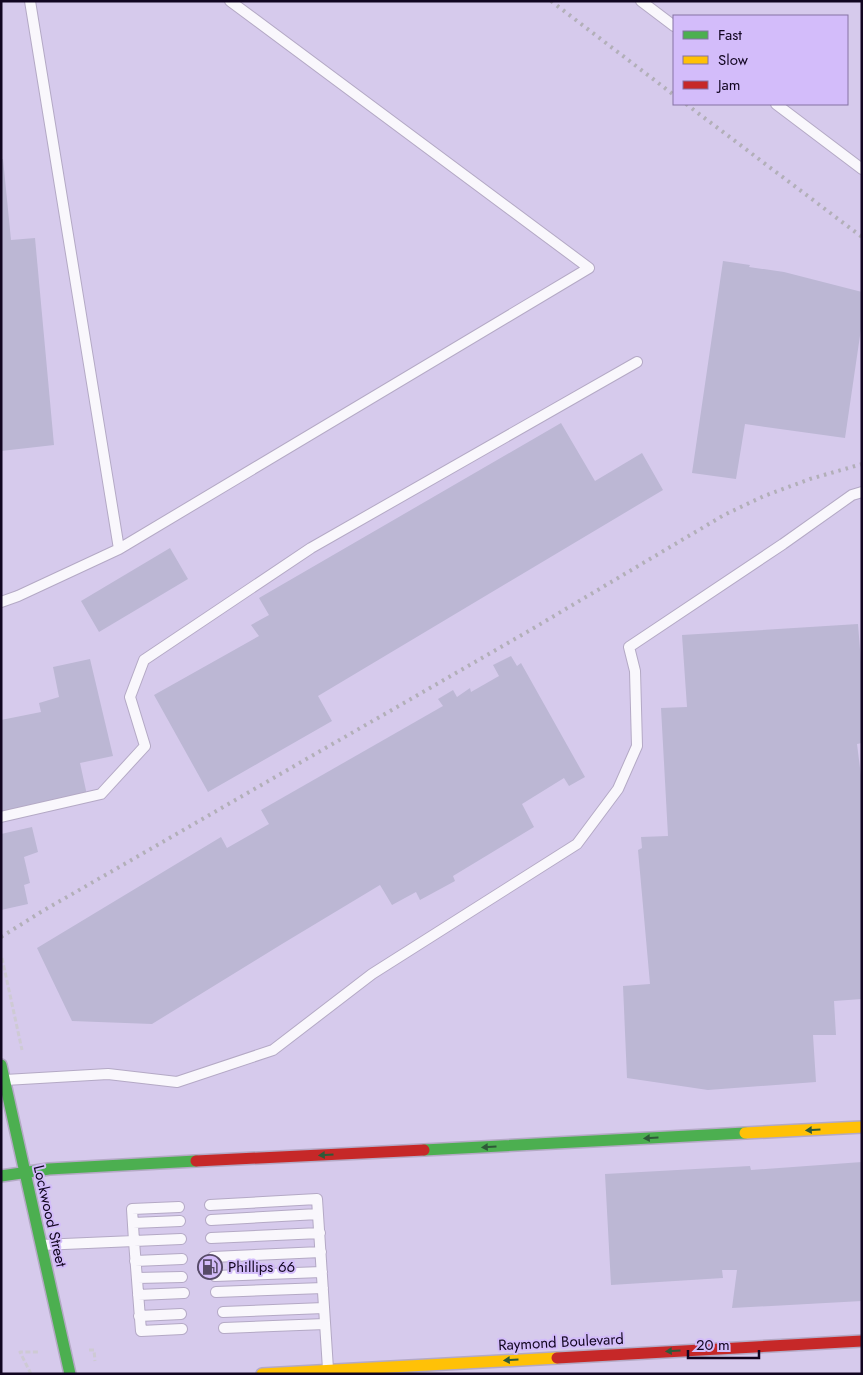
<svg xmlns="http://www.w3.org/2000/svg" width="863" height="1375" font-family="Jost,sans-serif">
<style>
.building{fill:#bcb7d4}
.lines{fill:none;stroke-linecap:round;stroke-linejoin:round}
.lane-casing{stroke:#b4a9c5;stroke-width:12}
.fast-casing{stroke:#b4a9c5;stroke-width:14}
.slow-casing{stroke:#b4a9c5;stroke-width:14}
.jam-casing{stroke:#b4a9c5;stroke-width:14}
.path{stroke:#cecad4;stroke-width:3;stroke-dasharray:5 2.5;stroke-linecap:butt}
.lane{stroke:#f9f7fc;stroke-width:10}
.fast{stroke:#4caf50;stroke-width:11}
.slow{stroke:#ffc107;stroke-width:11}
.jam{stroke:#c62828;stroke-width:11}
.rail{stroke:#b2afb8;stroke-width:4;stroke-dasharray:2.5 5;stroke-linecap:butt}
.oneway{fill:#2e5a38}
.labels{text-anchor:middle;stroke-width:4;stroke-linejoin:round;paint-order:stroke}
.street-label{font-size:15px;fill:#110520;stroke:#d3bcfa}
.poi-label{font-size:15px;fill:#110520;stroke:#d3bcfa;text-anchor:start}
</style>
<rect width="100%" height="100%" fill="#d6caec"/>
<path class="building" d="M1,159H3L11,240L35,238L54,445L1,451Z
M723,261L750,265L749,267L784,272L862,292V322L845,438L745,424L736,479L692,473Z
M561,423L595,481L642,453L663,490L318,696L332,721L208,792L154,695L259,636L251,625L269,615L259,598Z
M170,548L188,579L99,632L81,601Z
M858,624L862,675V743L857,744L862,784V999L834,1001L836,1035H813L816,1082L708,1090L627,1078L623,986L650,984L638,850L642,848L641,837L668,836L661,708L687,707L682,635Z
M511,656L517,666L521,663L585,777L569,786L564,778L522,804L534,827L453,876L455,881L420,900L416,892L392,905L380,885L282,944L152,1024L72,1021L37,948L221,837L227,848L269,824L261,810L443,706L438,699L453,690L457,697L470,688L471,692L499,676L493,665Z
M90,659L113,756L80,763L87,795L1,812V720L41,712L39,703L59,697L53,667Z
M32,827L38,852L24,857L30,883L24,885L28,904L1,910V834Z
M862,1162V1301L732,1308L737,1270H722L723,1278L611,1285L605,1174L750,1166L751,1170Z"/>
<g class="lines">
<defs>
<path id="lane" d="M30,1L119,549
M641,1L674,26
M776,104L862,169
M1,602L18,596L119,549L589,268L230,1
M1,817L101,794L145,746L130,697L144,660L311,548L637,362
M5,1080L108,1074L177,1082L273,1050L372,974L577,844L618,789L637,746L635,671L629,647L783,544L852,495L862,492
M210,1205L317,1199L328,1369
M179,1207L132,1209L134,1241L181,1239
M211,1220L318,1214
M133,1223L180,1221
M211,1238L320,1233
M41,1245L134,1241L141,1331L182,1329
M213,1257L321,1252
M135,1261L182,1259
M215,1276L322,1272
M137,1278L182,1277
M216,1292L323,1288
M138,1295L184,1293
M223,1312L324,1308
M139,1316L181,1314
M224,1328L325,1324"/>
<path id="fast" d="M1,1065L70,1374
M424,1150L745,1133
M1,1176L49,1169L196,1161"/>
<path id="slow" d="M745,1133L862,1127
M262,1374L557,1358"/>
<path id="jam" d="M196,1161L424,1150
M557,1358L862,1341"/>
</defs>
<use href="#lane" class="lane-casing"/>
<use href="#fast" class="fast-casing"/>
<use href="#slow" class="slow-casing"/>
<use href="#jam" class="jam-casing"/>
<path class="path" d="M2,958L22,1050
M89,1350H94L95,1361
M31,1374L20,1352H40"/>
<use href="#lane" class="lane"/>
<use href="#fast" class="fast"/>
<use href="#slow" class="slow"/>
<use href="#jam" class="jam"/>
<path class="rail" d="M551,1L674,95
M686,104L862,237
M1,937L41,912L527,632L724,515L764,496L810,479L862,464"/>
</g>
<defs><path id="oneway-solid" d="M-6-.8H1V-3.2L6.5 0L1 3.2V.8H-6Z" transform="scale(1.25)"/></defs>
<g class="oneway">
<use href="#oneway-solid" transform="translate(813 1130) rotate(177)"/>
<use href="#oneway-solid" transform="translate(651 1138) rotate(177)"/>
<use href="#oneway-solid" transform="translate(489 1147) rotate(177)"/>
<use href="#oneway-solid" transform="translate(326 1155) rotate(177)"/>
<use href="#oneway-solid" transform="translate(673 1351) rotate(177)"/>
<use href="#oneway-solid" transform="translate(511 1360) rotate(177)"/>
</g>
<defs>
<symbol id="fuel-ring" viewBox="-11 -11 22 22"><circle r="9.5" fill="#d3bcfa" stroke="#564a67" stroke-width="1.5"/><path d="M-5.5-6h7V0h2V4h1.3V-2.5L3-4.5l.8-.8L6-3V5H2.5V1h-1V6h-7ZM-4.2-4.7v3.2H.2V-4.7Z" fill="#564a67"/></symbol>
</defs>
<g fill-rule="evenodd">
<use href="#fuel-ring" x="196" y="1253" width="28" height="28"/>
</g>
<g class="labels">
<g class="street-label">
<text transform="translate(50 1216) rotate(77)" y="5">Lockwood Street</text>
<text transform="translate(561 1342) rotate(-3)" y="5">Raymond Boulevard</text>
</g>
<g class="poi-label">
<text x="228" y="1272">Phillips 66</text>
</g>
</g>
<rect width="863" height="1375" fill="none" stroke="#110520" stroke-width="5"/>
<rect x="673" y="15" width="175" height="90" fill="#d3bcfa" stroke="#8573a3"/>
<rect x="683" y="31" width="25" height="8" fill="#4caf50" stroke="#8573a3"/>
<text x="718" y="40" font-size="15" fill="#110520">Fast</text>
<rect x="683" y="56" width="25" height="8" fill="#ffc107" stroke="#8573a3"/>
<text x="718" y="65" font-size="15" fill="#110520">Slow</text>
<rect x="683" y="81" width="25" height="8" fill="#c62828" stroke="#8573a3"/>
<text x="718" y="90" font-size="15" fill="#110520">Jam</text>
<path d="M688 1350v8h71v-8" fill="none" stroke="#110520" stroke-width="2.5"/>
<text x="696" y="1350" font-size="15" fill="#110520" stroke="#d3bcfa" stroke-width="4" paint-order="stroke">20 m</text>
</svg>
